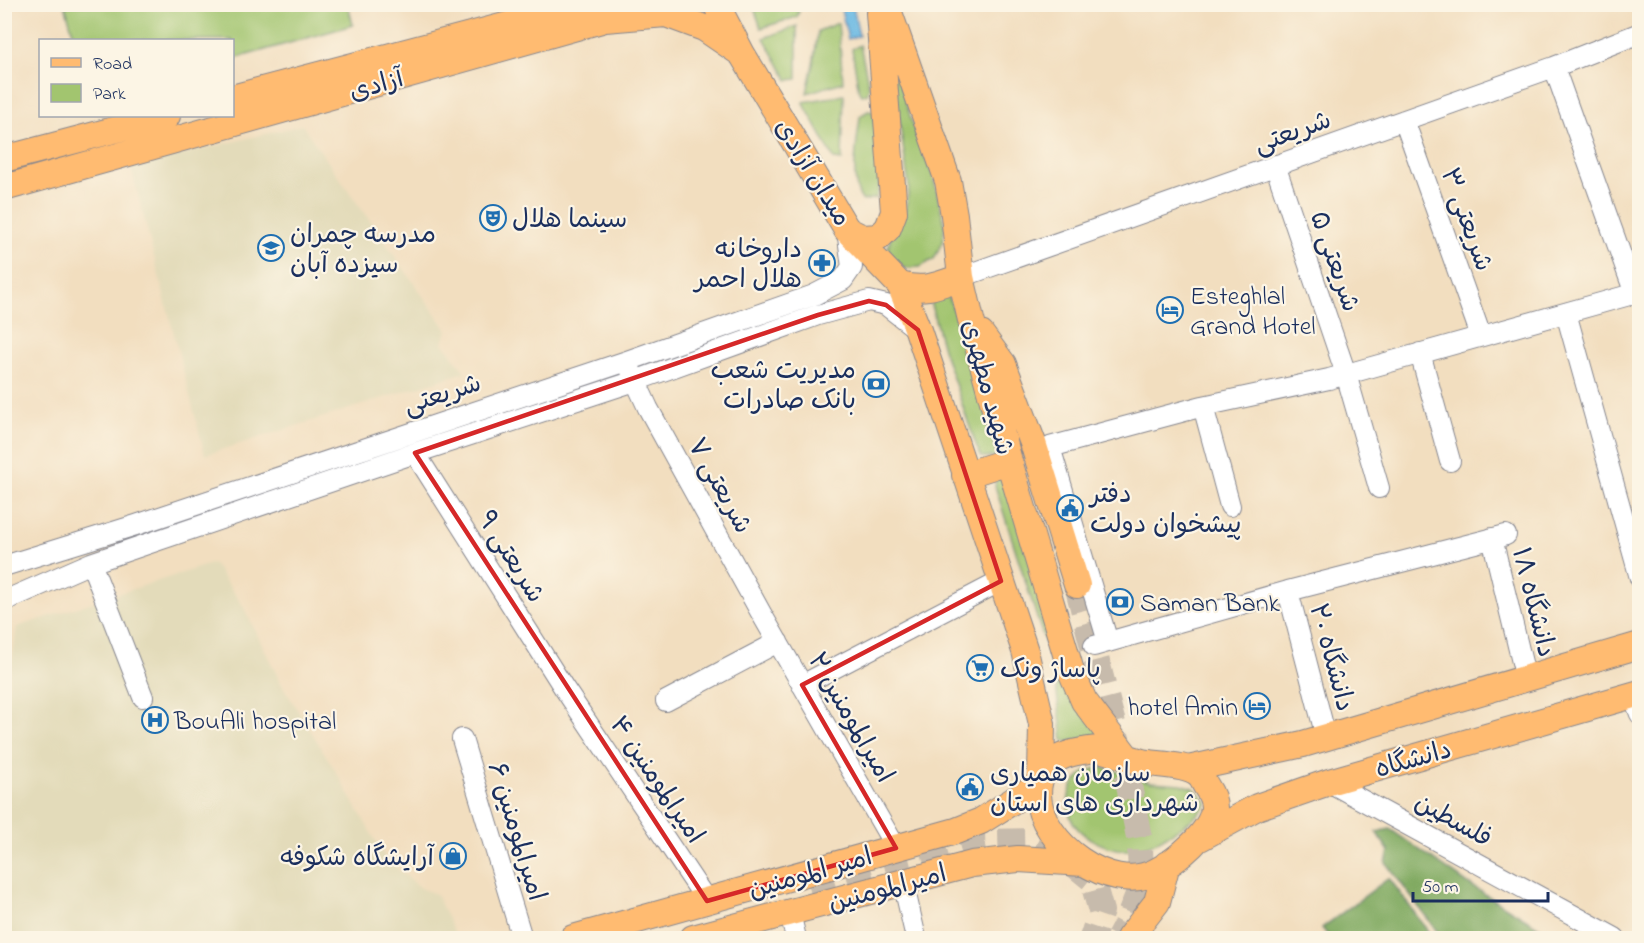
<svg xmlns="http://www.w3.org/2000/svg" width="1644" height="943" font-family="'Indie Flower','Playpen Sans Arabic',sans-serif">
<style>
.built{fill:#e3dbba}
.green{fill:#a2c56f;stroke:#5e7a66;stroke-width:1.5}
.forest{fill:#81aa62;stroke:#4e6c60;stroke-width:1.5}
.water{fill:#68b8e3;stroke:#4274a0;stroke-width:1.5}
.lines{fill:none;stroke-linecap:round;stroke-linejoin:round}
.major-tunnel{stroke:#c7bbac;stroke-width:26;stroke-dasharray:26 13;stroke-linecap:butt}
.minor-casing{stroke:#86868e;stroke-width:22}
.major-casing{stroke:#86868e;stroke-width:28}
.minor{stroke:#fff;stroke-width:20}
.major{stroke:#ffbb71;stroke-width:26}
.marked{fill:none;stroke:#d62828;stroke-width:4.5;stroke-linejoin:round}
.labels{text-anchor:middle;stroke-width:4.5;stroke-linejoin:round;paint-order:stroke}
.street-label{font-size:26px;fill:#1b2f5e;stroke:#fcf5e5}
.poi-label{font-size:26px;fill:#1b2f5e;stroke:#fcf5e5;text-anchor:start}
</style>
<rect width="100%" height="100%" fill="#fcf5e5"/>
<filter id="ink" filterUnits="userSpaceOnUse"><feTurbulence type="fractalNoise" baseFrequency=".0167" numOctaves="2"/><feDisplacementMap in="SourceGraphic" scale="12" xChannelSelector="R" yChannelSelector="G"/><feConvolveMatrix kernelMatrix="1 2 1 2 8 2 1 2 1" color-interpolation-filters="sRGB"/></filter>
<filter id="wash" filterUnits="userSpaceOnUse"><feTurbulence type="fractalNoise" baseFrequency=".008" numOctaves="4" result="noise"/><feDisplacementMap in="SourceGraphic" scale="24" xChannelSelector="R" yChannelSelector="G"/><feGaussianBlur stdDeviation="1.35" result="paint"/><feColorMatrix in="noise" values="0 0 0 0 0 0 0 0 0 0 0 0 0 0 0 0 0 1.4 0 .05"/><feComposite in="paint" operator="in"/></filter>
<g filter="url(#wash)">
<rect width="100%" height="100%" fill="#f2debf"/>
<path class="built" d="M302,125L447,330L443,343L465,372L205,455L131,167Z
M213,563L243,606L282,685L335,770L386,859L420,888L436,894L457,938H5V752L8,688L17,627Z"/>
<path class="green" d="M65,5H348L353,25L233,59L232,40H75Z
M753,5H795L799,11L797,17L761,28Z
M838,23L843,82L807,93L814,59L818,31Z
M797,26V79L788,80L764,38Z
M860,45L869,87L867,94L861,95L859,92L852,49Z
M889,49L916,135L933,176L945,226L942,243L934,259L920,267L905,268L894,261L888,248L891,236L906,207L909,187Z
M844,95L842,160L834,159L803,102Z
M868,111L874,112L880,184L876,198L863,201C848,185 858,137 860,116Z
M940,296H948L951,303L999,449L996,457H981L976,445L943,349L931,305L934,298Z
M1000,477L1006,478L1101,734L1069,742L1063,740L1054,671L995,486L996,480Z
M1101,767L1151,782L1181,784L1194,788L1207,803C1197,818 1183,826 1168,835C1157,841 1147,849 1134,850C1116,852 1092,843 1079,830C1063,814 1065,786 1084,773C1088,770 1096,769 1101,767Z"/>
<path class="forest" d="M1390,829L1470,885L1544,930L1532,938H1442L1386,863L1389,851L1376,832Z
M1389,878L1433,938H1330L1322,928Z"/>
<path class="water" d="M840,5H853L859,36L848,39Z"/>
</g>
<g filter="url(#ink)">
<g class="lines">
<path class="major-tunnel" d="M1077,585L1129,785L1140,843L1141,887L1126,925L1119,938
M809,887L983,842L1032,841L1064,856L1092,879L1101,911L1092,938"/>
<defs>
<path id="minor" d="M1554,67L1635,294
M1404,120L1481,336
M1275,165L1346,374L1379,488
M961,277L1554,67L1640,33
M1566,313L1640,578
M1420,353L1450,461
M631,371L648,408L761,613L896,848
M1203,406L1230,506
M415,453L564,688L707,901
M1492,538L1526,679
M91,563L143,697
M4,566L136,525L627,361L814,295L843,280L852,267L847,230
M1288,591L1326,737
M4,601L91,563L415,453L635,381L818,315L869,301L886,305L918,330
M1108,642L1050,447L1203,406L1329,379L1640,292
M1094,646L1288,591L1506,535
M802,685L1001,581
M1633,695L1640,714
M666,701L778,642
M462,739L522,938
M1329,782L1615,938
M903,882L916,938
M790,913L796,938"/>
<path id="major" d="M716,4L742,54L847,230L863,238L879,237L888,228L894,212L879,13
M886,4L948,181L954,215L961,277L971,320L1009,461L1071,671L1084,701L1126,756
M232,98L588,4
M4,159L167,116
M4,188L605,19L666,14L704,28L742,54
M847,230L900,285L918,330L1025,651L1042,724L1041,775
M900,285C925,292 938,285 961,277
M981,334L1003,364L1033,443L1077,585
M965,475L1009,461
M1098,749C1113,752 1127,758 1142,762C1157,765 1188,764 1199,775C1202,777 1204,783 1206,786C1210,792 1214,800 1214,807C1213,832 1175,862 1155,872C1110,895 1040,843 1038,795C1038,785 1040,774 1047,766C1061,753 1081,751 1098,749Z
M1188,769L1303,744L1640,645
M1200,838L1257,807L1329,782L1640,693
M573,938L956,831L981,821L1038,785
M693,938L972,864L1018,859L1084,863
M1129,938L1157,902L1167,864"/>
</defs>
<use href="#minor" class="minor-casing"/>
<use href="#major" class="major-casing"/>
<use href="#minor" class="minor"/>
<use href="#major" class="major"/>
</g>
</g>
<path class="marked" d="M869,301L886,305L918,330L1001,581L802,685L896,848L707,901L415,453L818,315Z"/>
<defs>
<symbol id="theatre-ring" viewBox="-11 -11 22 22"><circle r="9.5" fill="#fcf5e5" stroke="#1f6fb2" stroke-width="1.5"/><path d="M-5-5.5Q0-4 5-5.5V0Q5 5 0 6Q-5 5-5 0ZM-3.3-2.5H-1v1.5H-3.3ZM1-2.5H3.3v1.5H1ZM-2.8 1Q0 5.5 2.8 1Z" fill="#1f6fb2"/></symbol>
<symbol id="school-ring" viewBox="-11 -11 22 22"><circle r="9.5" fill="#fcf5e5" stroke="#1f6fb2" stroke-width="1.5"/><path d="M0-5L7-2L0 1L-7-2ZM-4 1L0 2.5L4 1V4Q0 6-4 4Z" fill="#1f6fb2"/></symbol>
<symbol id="pharmacy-ring" viewBox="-11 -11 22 22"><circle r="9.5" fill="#fcf5e5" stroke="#1f6fb2" stroke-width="1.5"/><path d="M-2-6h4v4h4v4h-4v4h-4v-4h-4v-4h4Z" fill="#1f6fb2"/></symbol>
<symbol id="hotel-ring" viewBox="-11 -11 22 22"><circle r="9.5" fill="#fcf5e5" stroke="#1f6fb2" stroke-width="1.5"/><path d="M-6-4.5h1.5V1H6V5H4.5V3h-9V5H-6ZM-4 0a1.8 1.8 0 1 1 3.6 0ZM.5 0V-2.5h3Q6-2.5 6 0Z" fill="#1f6fb2"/></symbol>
<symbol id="bank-ring" viewBox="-11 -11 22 22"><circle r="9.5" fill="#fcf5e5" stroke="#1f6fb2" stroke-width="1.5"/><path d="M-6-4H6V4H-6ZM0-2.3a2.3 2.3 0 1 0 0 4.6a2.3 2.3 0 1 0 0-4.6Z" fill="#1f6fb2"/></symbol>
<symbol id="civic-ring" viewBox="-11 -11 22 22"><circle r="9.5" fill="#fcf5e5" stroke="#1f6fb2" stroke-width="1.5"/><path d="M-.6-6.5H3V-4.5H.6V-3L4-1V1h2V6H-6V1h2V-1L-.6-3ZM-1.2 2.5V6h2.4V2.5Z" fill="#1f6fb2"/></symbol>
<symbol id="supermarket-ring" viewBox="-11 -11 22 22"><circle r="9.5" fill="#fcf5e5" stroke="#1f6fb2" stroke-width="1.5"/><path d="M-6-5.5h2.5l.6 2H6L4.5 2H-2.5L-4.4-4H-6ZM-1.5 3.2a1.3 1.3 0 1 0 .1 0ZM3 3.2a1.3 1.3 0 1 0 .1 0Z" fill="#1f6fb2"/></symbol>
<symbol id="hospital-ring" viewBox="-11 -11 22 22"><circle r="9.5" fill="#fcf5e5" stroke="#1f6fb2" stroke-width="1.5"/><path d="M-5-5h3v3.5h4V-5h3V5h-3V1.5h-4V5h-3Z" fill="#1f6fb2"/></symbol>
<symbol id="shop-ring" viewBox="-11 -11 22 22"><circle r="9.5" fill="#fcf5e5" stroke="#1f6fb2" stroke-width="1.5"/><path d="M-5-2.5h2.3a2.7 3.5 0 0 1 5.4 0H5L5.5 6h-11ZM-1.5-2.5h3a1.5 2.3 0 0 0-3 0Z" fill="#1f6fb2"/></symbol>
</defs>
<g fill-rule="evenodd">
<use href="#theatre-ring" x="478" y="203" width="30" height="30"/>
<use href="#school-ring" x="256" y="233" width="30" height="30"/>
<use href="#pharmacy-ring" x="807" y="248" width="30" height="30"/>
<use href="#hotel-ring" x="1155" y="295" width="30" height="30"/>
<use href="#bank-ring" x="861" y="369" width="30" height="30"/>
<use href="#civic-ring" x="1055" y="493" width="30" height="30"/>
<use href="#bank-ring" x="1105" y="587" width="30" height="30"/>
<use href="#supermarket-ring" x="965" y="653" width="30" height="30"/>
<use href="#hotel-ring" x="1242" y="691" width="30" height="30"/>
<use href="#hospital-ring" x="140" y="705" width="30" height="30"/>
<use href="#civic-ring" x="955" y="772" width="30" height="30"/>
<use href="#shop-ring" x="438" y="841" width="30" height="30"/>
</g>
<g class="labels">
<g class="street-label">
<text transform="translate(376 84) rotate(-16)" y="9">آزادی</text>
<text transform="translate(1292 131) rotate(-20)" y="9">شریعتی</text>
<text transform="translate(814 172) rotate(58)" y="9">میدان آزادی</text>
<text transform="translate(1468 219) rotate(70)" y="9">شریعتی ۳</text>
<text transform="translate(1336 261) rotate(71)" y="9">شریعتی ۵</text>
<text transform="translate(989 387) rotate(75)" y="9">شهید مطهری</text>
<text transform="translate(442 393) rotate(-18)" y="9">شریعتی</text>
<text transform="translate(721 485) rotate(61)" y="9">شریعتی ۷</text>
<text transform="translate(512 556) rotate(58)" y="9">شریعتی ۹</text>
<text transform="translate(1535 602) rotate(76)" y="9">دانشگاه ۱۸</text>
<text transform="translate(1333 657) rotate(75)" y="9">دانشگاه ۲۰</text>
<text transform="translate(852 717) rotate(60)" y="9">امیرالمومنین ۲</text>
<text transform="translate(1413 758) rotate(-16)" y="9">دانشگاه</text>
<text transform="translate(658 779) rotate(56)" y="9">امیرالمومنین ۴</text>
<text transform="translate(1454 819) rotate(29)" y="9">فلسطین</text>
<text transform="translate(518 831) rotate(73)" y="9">امیرالمومنین ۶</text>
<text transform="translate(810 872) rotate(-16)" y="9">امیر المومنین</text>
<text transform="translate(887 887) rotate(-15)" y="9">امیرالمومنین</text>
</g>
<g class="poi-label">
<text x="512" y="227">سینما هلال</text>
<text x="290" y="242">مدرسه چمران<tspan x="290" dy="30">سیزده آبان</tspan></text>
<text x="802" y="257" text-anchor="end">داروخانه<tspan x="802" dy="30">هلال احمر</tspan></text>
<text x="1190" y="304">Esteghlal<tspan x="1190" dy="30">Grand Hotel</tspan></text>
<text x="856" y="378" text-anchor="end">مدیریت شعب<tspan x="856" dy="30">بانک صادرات</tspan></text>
<text x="1090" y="502">دفتر<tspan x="1090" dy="30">پیشخوان دولت</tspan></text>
<text x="1140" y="611">Saman Bank</text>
<text x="1000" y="677">پاساژ ونک</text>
<text x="1238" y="715" text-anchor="end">hotel Amin</text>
<text x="174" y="729">BouAli hospital</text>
<text x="990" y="781">سازمان همیاری<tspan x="990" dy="30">شهرداری های استان</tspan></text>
<text x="434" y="865" text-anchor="end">آرایشگاه شکوفه</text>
</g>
</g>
<rect width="1644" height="943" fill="none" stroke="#fcf5e5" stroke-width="24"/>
<rect x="39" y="39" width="195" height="78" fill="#fcf5e5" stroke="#a2a6af" stroke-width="1.5"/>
<rect x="51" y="58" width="30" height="9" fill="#ffbb71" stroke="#a2a6af" stroke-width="1.5"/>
<text x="93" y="69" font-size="18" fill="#1b2f5e">Road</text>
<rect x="51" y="84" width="30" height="18" fill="#a2c56f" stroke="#a2a6af" stroke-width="1.5"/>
<text x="93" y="99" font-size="18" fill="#1b2f5e">Park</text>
<path d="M1413 892v9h135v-9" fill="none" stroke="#1b2f5e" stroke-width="3"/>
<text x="1422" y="892" font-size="18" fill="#1b2f5e" stroke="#fcf5e5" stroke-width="4.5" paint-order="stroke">50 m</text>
</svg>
